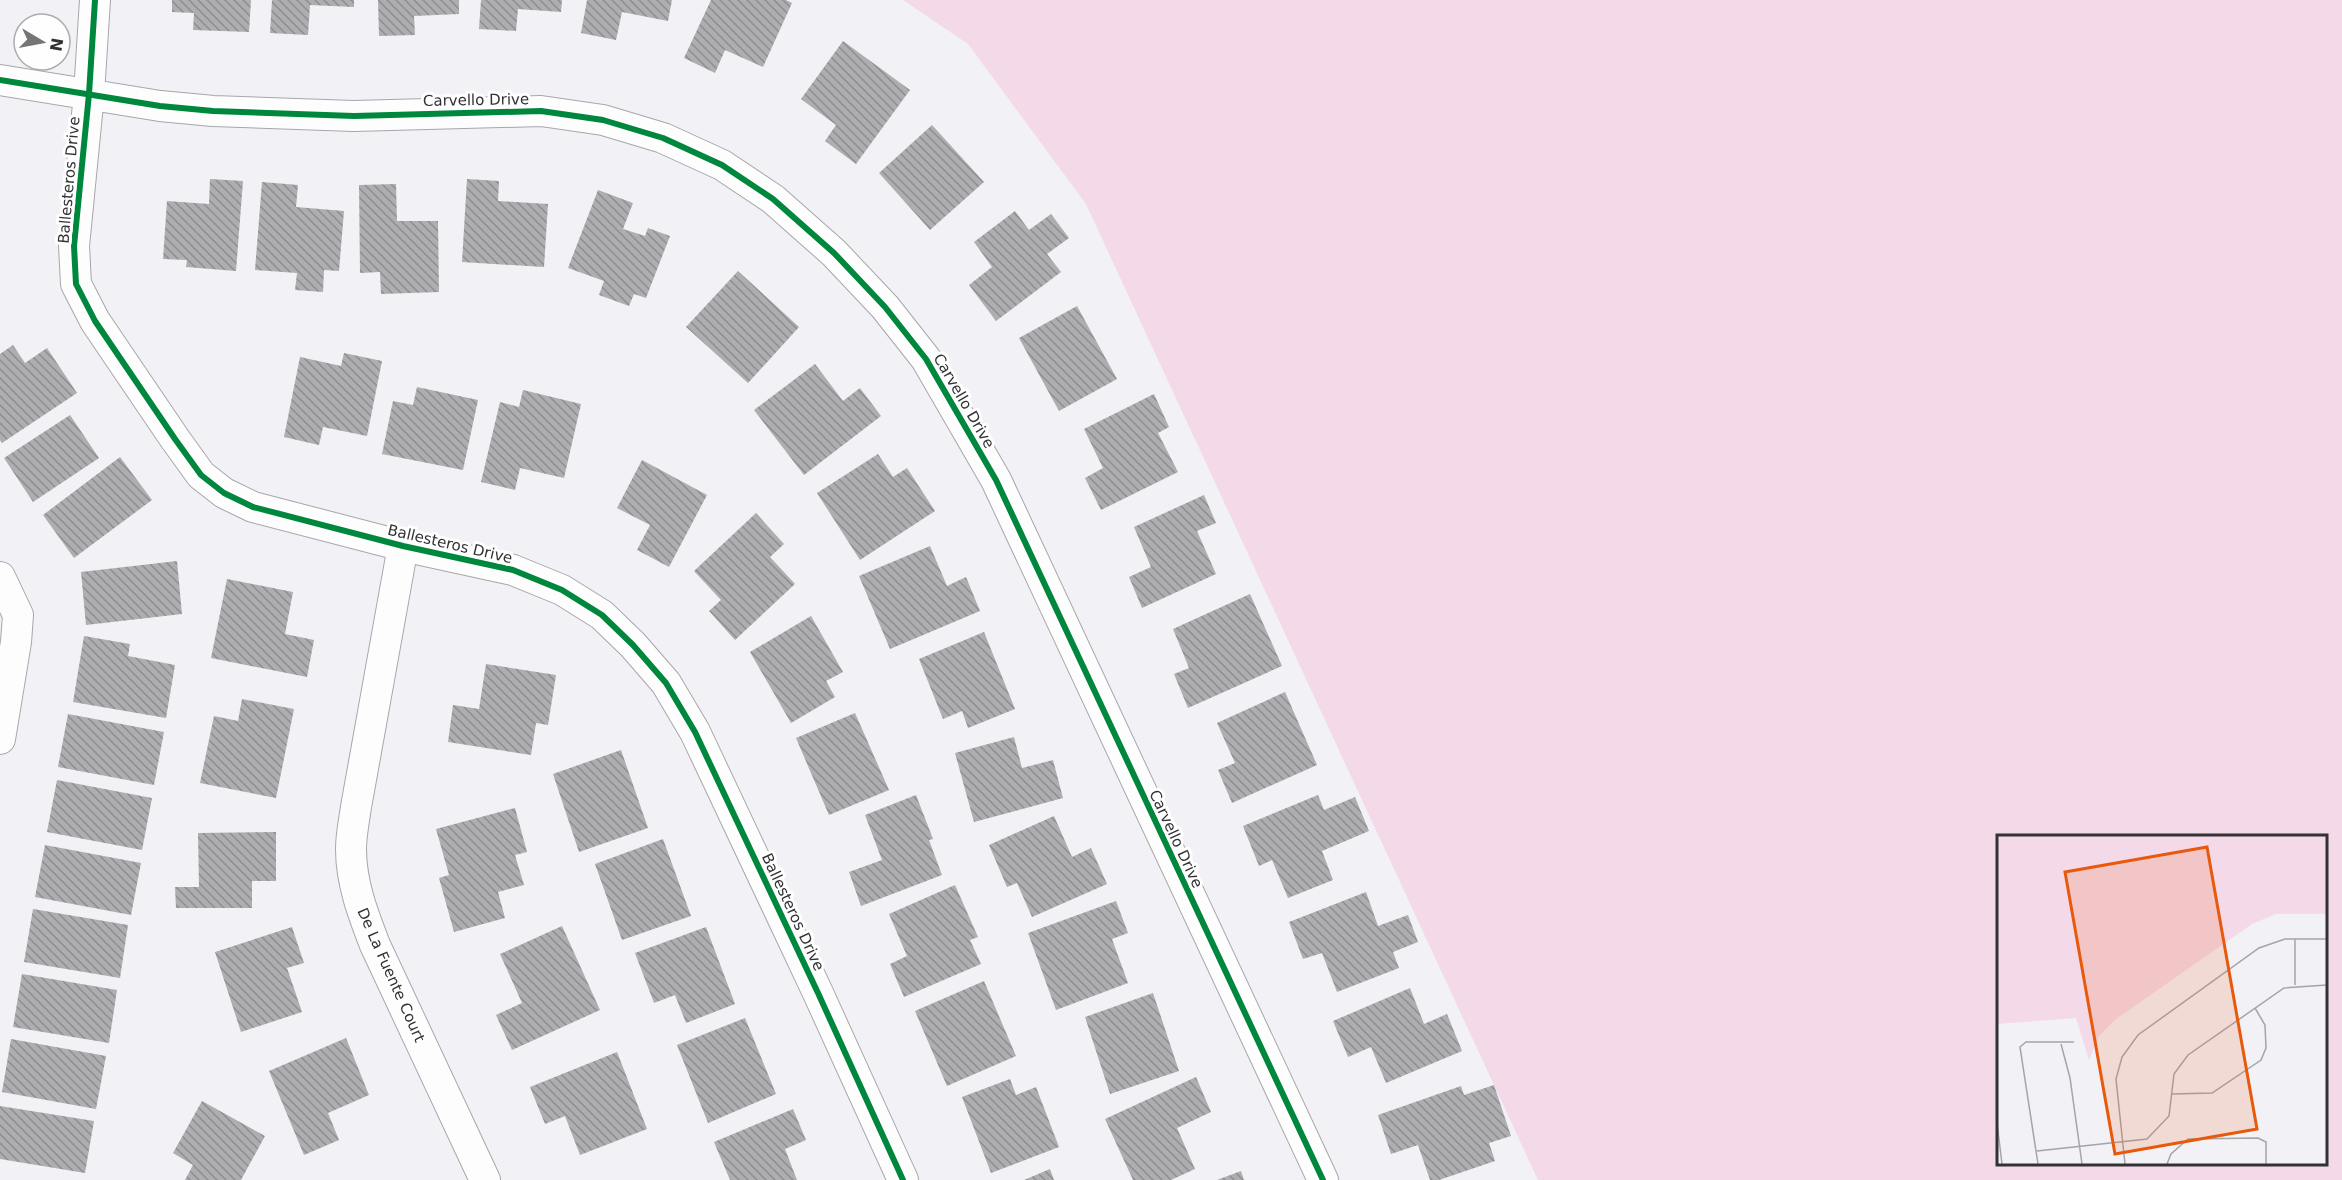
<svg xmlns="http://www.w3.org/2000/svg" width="2342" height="1180" font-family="'DejaVu Sans',sans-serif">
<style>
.grass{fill:#f4d9e8;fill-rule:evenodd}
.building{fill:url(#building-back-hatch)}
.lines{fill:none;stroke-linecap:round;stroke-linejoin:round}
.street-casing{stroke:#a7a7ab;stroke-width:32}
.street{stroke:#fdfdfe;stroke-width:30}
.cycleway-casing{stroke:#fefefe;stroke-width:10}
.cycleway{stroke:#00873e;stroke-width:6}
.labels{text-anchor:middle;stroke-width:6;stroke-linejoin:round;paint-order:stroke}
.street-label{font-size:15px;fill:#323234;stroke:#fefefe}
.inset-road{fill:none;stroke:#a5a5a8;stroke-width:1.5}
.view{fill:#e8590c;fill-opacity:0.15;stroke:#e8590c;stroke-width:3}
.inset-edge{fill:none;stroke:#323234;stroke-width:3}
</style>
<defs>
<pattern id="building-back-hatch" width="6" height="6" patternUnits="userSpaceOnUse" patternTransform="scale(1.5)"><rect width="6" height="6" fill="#aeadb0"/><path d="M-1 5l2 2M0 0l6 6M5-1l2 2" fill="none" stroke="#8e8d90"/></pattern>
</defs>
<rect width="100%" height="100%" fill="#f1f1f6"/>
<path class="grass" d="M903,0H2342V1180H1538L1086,204L968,44ZM1998,836H2326V1164H1998Z"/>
<path class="building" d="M172,0H251L249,32L193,30L194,13L172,12Z
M272,0H354V7L310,5L308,35L270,33Z
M378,0H459V14L414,16L415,35L379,36Z
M481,0H562L561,12L518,9L516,31L479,29Z
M587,0H672L668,21L622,12L616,40L581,33Z
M711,0H786L792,3L763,67L725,50L715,73L684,58Z
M843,41L910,90L856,164L825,141L836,125L801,99Z
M932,125L984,182L930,230L879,173Z
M210,179L243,181L236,271L186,267L187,260L163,259L167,201L209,204Z
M467,179L499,181L498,201L548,204L544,267L462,262Z
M262,182L298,185L296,207L344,211L339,271L324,270L323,292L295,290L297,273L255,270Z
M396,184L397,221H438L439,292L381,294L380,272L360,273L359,185Z
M598,190L633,203L623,229L645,236L648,228L670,236L646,298L634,294L629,306L599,295L604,281L568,268Z
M1015,211L1029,230L1051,214L1069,238L1047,254L1061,272L996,321L969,285L992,267L974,242Z
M738,271L799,327L748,383L686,327Z
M1077,306L1117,379L1059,411L1019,338Z
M13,345L25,363L47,348L77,393L2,443L0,440V354Z
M344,353L382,361L367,436L323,427L319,445L284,437L300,357L341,366Z
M815,364L843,401L860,388L881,416L804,475L754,410Z
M417,387L478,400L463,470L382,454L393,401L413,405Z
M523,390L581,404L564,478L520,468L515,490L481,482L500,402L519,407Z
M1154,394L1169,427L1158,433L1178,472L1101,510L1085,478L1103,468L1084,429Z
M70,415L99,458L33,502L4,458Z
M878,454L893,477L907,468L935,511L860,560L817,493Z
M120,457L152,500L74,558L43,515Z
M642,460L707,495L669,567L637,550L650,525L617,508Z
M1204,495L1216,523L1197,531L1216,574L1142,608L1129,577L1151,567L1134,527Z
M756,513L784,544L770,557L795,584L735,640L709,611L721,600L694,571Z
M930,546L947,586L966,577L980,611L890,649L859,576Z
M177,561L182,614L86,625L81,572Z
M227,579L293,592L285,634L314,640L307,677L211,658Z
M1250,594L1282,666L1188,708L1174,674L1189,668L1173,629Z
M811,616L843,672L826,681L835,697L791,723L750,652Z
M984,632L1015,709L968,728L962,711L943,719L919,659Z
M84,636L130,644L128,656L175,665L166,718L73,702Z
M486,664L556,675L548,725L536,723L531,755L448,742L453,705L479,709Z
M1285,692L1317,765L1232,803L1218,770L1235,763L1217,723Z
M242,699L294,709L276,798L200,783L214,716L238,721Z
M855,713L889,790L829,815L796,738Z
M68,714L164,732L154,785L58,767Z
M1014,737L1022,768L1053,760L1063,798L974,822L955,753Z
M621,750L648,828L579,852L553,774Z
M57,780L152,798L142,850L47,832Z
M916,795L933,839L929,840L942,875L861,906L849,872L882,860L865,815Z
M1318,795L1324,810L1355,797L1369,831L1322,851L1333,880L1288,898L1272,860L1259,866L1243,826Z
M515,808L527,852L515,855L524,885L498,892L505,918L454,932L439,878L449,875L436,829Z
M1054,816L1072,857L1091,848L1107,884L1032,917L1017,883L1007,887L989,845Z
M276,832V881H252V908H176L175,887H199L198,833Z
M663,839L691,916L622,940L595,864Z
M45,845L141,863L131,915L35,897Z
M955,885L978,937L970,940L981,964L904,997L890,964L907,956L889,914Z
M1366,892L1378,926L1408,915L1418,942L1393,952L1399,968L1337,992L1322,953L1303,959L1289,922Z
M1116,901L1128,933L1112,939L1128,983L1056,1010L1028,933Z
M33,909L128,925L120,978L24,962Z
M562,926L600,1010L512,1050L496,1015L522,1003L500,954Z
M292,927L304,963L287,968L302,1012L241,1032L215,952Z
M706,927L735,1004L686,1023L675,995L654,1003L635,953Z
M22,974L117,990L109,1043L13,1027Z
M984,981L1016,1056L947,1086L915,1011Z
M1410,988L1424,1024L1447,1014L1462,1051L1386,1083L1371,1047L1348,1057L1333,1021Z
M1153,993L1179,1071L1110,1094L1085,1017Z
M745,1018L776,1094L708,1123L677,1045Z
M346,1038L369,1095L328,1113L339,1140L304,1155L269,1071Z
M11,1039L106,1056L96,1109L2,1092Z
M617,1052L647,1129L580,1155L565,1116L545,1124L530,1087Z
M1196,1077L1211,1112L1177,1128L1195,1169L1171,1180H1133L1105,1119Z
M1010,1079L1016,1095L1036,1087L1059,1147L991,1173L962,1097Z
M1494,1085L1511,1136L1489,1143L1495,1161L1439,1180H1430L1418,1145L1391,1154L1378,1115L1461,1086L1464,1095Z
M202,1101L265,1136L241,1180H185L193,1165L173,1153Z
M0,1106L94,1121L85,1173L0,1159Z
M793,1109L806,1140L785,1149L797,1180H730L714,1142Z
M1050,1169L1054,1180H1024Z
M1241,1171L1244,1180H1217Z"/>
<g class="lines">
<defs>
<path id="street" d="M95,0L89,94L74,246L76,284L95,321L175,439L201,475L224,493L253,507L403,546L513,570L562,590L602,615L633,645L666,683L695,732L818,993L903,1180
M0,80L160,106L213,111L354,116L541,111L603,120L663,138L722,165L773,199L834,253L885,307L926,359L996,480L1323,1180
M403,546L356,807C354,821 351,835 351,849C351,883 363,914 375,945L485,1180
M0,577L18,615L16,642L0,739"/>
</defs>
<use href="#street" class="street-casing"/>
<use href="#street" class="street"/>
<defs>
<path id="cycleway" d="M95,0L89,94L74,246L76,284L95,321L175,439L201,475L224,493L253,507L403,546L513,570L562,590L602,615L633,645L666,683L695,732L818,993L903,1180
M0,80L160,106L213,111L354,116L541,111L603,120L663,138L722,165L773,199L834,253L885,307L926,359L996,480L1323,1180"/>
</defs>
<use href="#cycleway" class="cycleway-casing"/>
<use href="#cycleway" class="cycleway"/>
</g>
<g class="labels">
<g class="street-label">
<text transform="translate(476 100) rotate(-1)" y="5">Carvello Drive</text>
<text transform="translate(69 180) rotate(-85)" y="5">Ballesteros Drive</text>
<text transform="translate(964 401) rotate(60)" y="5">Carvello Drive</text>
<text transform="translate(450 544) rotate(13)" y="5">Ballesteros Drive</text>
<text transform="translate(1176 839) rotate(65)" y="5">Carvello Drive</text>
<text transform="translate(793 912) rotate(65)" y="5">Ballesteros Drive</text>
<text transform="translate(391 975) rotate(66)" y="5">De La Fuente Court</text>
</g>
</g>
<g transform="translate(1997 835)">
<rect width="330" height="330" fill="#f1f1f6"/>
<path d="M0,1H330V79H279L255,89L119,184L102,201L92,225L79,183L0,189Z" fill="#f4d9e8"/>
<path class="inset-road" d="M298,104V150M64,209L73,243L85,329M175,259L215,258L264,225L269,213L268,190L258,173M0,288L5,329M40,316L150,304L172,281L177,239L191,220L287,153L330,150M41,329L23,212L29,207H77M128,329L119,244L125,222L141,200L262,113L288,104H330M170,329L174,319L191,304L261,303L269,307V329"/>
<path class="view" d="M210,12L260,294L118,319L68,37Z"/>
<rect width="330" height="330" class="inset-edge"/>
</g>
<g transform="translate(42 42) rotate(100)"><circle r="28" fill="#fefefe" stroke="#acacad" stroke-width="1.5"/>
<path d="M0-4.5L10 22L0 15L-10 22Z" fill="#757578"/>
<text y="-9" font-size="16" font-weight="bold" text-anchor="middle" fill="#323234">N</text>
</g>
</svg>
